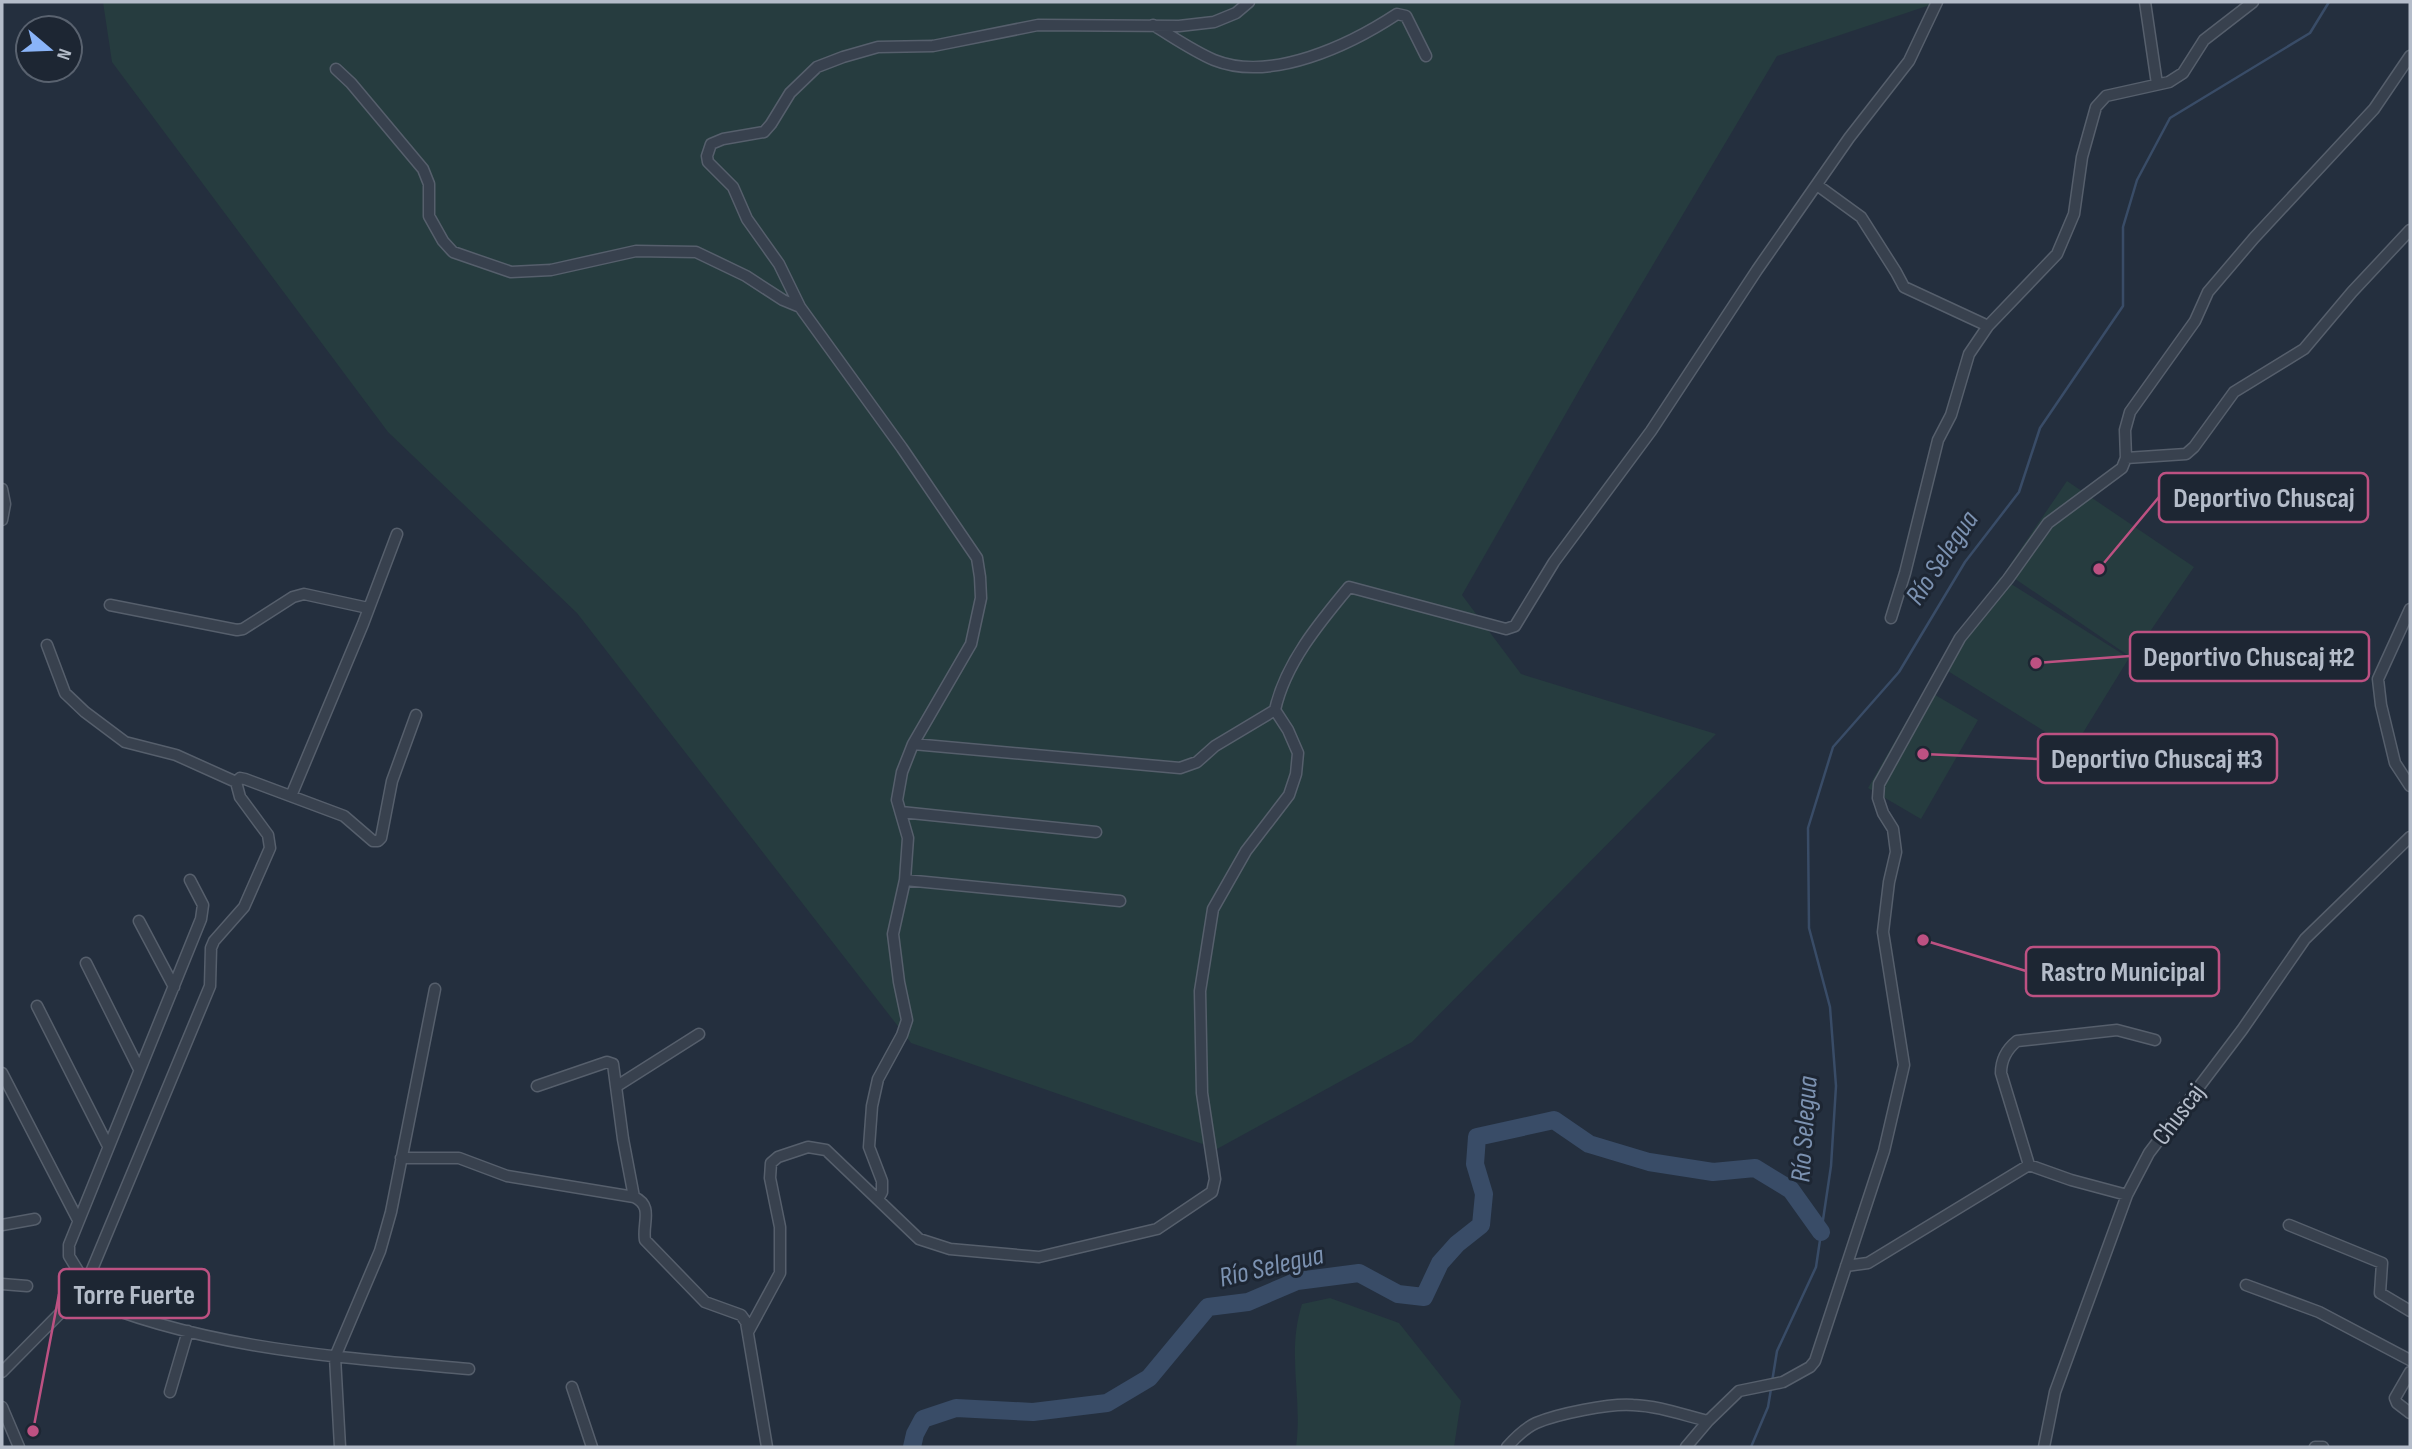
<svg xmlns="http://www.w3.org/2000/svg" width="2412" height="1449" font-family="'Sofia Sans Condensed',sans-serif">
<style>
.green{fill:#263c3f}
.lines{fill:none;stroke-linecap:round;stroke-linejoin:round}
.stream{stroke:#394c67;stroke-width:2.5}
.river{stroke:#394c67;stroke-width:18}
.minor-casing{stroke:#565f6c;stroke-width:13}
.minor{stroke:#38414e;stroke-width:10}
.labels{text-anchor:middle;stroke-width:6;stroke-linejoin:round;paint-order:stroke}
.street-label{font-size:26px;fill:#b4bcc9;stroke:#1d2633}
.water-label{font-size:28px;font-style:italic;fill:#7c92b1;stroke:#1d2633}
.leader{fill:none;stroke:#bd5182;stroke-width:2.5}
.callout-dot{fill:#bd5182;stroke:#1d2633;stroke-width:2.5}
.callout{fill:#1d2633;stroke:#bd5182;stroke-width:2.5}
.callout-label{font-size:28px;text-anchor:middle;font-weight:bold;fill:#b4bcc9}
</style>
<rect width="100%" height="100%" fill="#242f3e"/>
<path class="green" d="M103,2H1939L1777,56L1597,359L1462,595L1521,674L1716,734L1412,1042L1217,1149L911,1043L577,613L388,432L112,62Z
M2067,481L2194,567L2132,658L2005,572Z
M2000,577L2129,658L2073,749L1943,668Z
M1925,689L1978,720L1921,819L1868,788Z
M1330,1298L1399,1323L1461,1401L1454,1447H1296C1303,1397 1286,1355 1302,1304Z"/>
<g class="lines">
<path class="stream" d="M1772,1382L1777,1351L1816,1267L1831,1166L1836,1086L1830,1007L1809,928L1808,828L1833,747L1899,672L1965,562L2019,492L2040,428L2123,306V227L2137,180L2170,118L2310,33L2329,2
M1751,1447L1768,1407L1771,1389"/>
<path class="river" d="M912,1447L915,1434L923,1419L956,1408L1033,1412L1107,1403L1149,1378L1208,1307L1248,1302L1297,1281L1359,1273L1398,1294L1424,1297L1440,1263L1457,1244L1481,1225L1484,1194L1475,1164L1477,1137L1554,1120L1589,1144L1649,1162L1713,1172L1755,1168L1791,1190L1821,1232"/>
<defs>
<path id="minor" d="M2145,2L2157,84
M1153,25C1173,37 1193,51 1214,60C1271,83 1350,45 1397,14L1406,16L1426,56
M336,69L351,83L423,169L429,184V216L443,241L453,252L511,272L551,270L636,251L696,252L746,276L783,300L800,307L902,448L977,558L980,577L981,598L971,644L913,744L902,772L897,800L908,838L905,880L893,934L899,982L907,1020L902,1035L878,1079L872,1106L869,1147L882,1181V1192L878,1199
M1817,185L1861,217L1896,272L1904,287L1988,326
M800,307L779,264L747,219L733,187L708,162L707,156L711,144L723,139L764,132L771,124L790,93L817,67L843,57L878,47L933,46L1038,25L1179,26L1214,22L1236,13L1249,2
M2126,458L2186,454L2194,447L2234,392L2304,349L2352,292L2410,230
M2,489L5,504L2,520
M110,605L237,630L243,629L293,597L304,594L368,608
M2410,609L2378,679L2381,705L2395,763L2410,786
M1891,618L1905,573L1938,440L1951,415L1969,354L1988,326L2057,254L2074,214L2082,157L2096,107L2106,96L2169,82L2183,73L2204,40L2253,2
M47,645L65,693L85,712L125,742L176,755L236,782
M913,744L1180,768L1197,762L1215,746L1275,710
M291,796L363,624L397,534
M901,812L1096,832
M905,880L1120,901
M139,921L174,987
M86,963L139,1069
M37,1006L108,1146
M2,1073L78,1220
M537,1086L607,1062L613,1064L623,1139L634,1197
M617,1086L699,1034
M401,1158H459L507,1176L634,1197C654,1206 642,1223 645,1240L705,1302L741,1315L746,1322L767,1447
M2029,1165L2001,1073C2001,1060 2007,1049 2017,1041L2117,1030L2155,1040
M2,1225L35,1219
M2289,1225L2382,1263L2380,1293L2410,1311
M1846,1266L1868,1263L2029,1165L2071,1180L2127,1195
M2,1284L27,1286
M86,1284L69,1256V1245L201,919L203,905L190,880
M2246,1285L2319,1312L2410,1360
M78,1295C201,1349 337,1357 469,1369
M748,1332L780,1273V1227L770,1178L771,1163L778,1157L808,1147L826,1150L919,1239L950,1249L1039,1257L1157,1229L1212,1192L1215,1179L1202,1093L1200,991L1213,909L1246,851L1289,795L1296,774L1298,753L1288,730L1275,710C1285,664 1319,623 1349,587L1506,629L1515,626L1554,562L1651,431L1757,270L1849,138L1909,61L1937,2
M2,1372L78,1295L86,1284L210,986L211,948L214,941L244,907L270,848L268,835L240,797L236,782L240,778L245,779L344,816L373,841H378L381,838L392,781L416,715
M2410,1372L2395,1398L2397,1403L2410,1413
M572,1387L592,1447
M170,1392L188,1331
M2,1407L19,1447
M340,1447L335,1357L380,1251L391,1212L435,989
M1507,1447C1515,1438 1525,1428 1536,1423C1557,1414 1610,1403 1633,1405C1659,1406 1683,1415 1708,1421
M1686,1447L1708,1421L1739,1391L1783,1382L1810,1367L1815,1361L1884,1151L1904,1065L1883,932L1889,882L1896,852L1893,829L1883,813L1878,798L1879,784L1960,638L2008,579L2048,523L2122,468L2126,458L2125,430L2130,412L2195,321L2208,292L2254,238L2374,109L2410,56
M2044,1447L2055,1392L2127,1195L2149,1153L2242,1030L2305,939L2410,837
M2315,1447H2323"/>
</defs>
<use href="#minor" class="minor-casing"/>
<use href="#minor" class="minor"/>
</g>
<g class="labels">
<g class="street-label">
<text transform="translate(2178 1114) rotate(-53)" y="9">Chuscaj</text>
</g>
<g class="water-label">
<text transform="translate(1941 557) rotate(-56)" y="10">Río Selegua</text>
<text transform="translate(1803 1129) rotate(-86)" y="10">Río Selegua</text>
<text transform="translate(1271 1265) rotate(-13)" y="10">Río Selegua</text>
</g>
</g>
<path class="leader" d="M2099 569L2159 497M2036 663L2130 656M1923 754L2038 759M1923 940L2026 971M33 1431L59 1294"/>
<g class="callout-dot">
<circle cx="2099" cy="569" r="7"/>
<circle cx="2036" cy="663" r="7"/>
<circle cx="1923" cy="754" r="7"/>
<circle cx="1923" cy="940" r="7"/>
<circle cx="33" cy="1431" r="7"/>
</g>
<g class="callout">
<rect x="2159" y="473" width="209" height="49" rx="7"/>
<rect x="2130" y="632" width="239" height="49" rx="7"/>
<rect x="2038" y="734" width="239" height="49" rx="7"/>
<rect x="2026" y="947" width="193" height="49" rx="7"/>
<rect x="59" y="1269" width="150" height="49" rx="7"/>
</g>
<g class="callout-label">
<text x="2264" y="507">Deportivo Chuscaj</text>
<text x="2249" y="666">Deportivo Chuscaj #2</text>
<text x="2157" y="768">Deportivo Chuscaj #3</text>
<text x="2123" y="981">Rastro Municipal</text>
<text x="134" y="1304">Torre Fuerte</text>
</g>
<rect width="2412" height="1449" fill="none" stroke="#b4bcc9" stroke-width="7"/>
<g transform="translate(49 49) rotate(109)"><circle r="33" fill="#1d2633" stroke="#59626f" stroke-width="2"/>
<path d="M0-5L12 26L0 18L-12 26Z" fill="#8ab4f8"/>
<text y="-10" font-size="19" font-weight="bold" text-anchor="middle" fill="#b4bcc9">N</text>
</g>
</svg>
